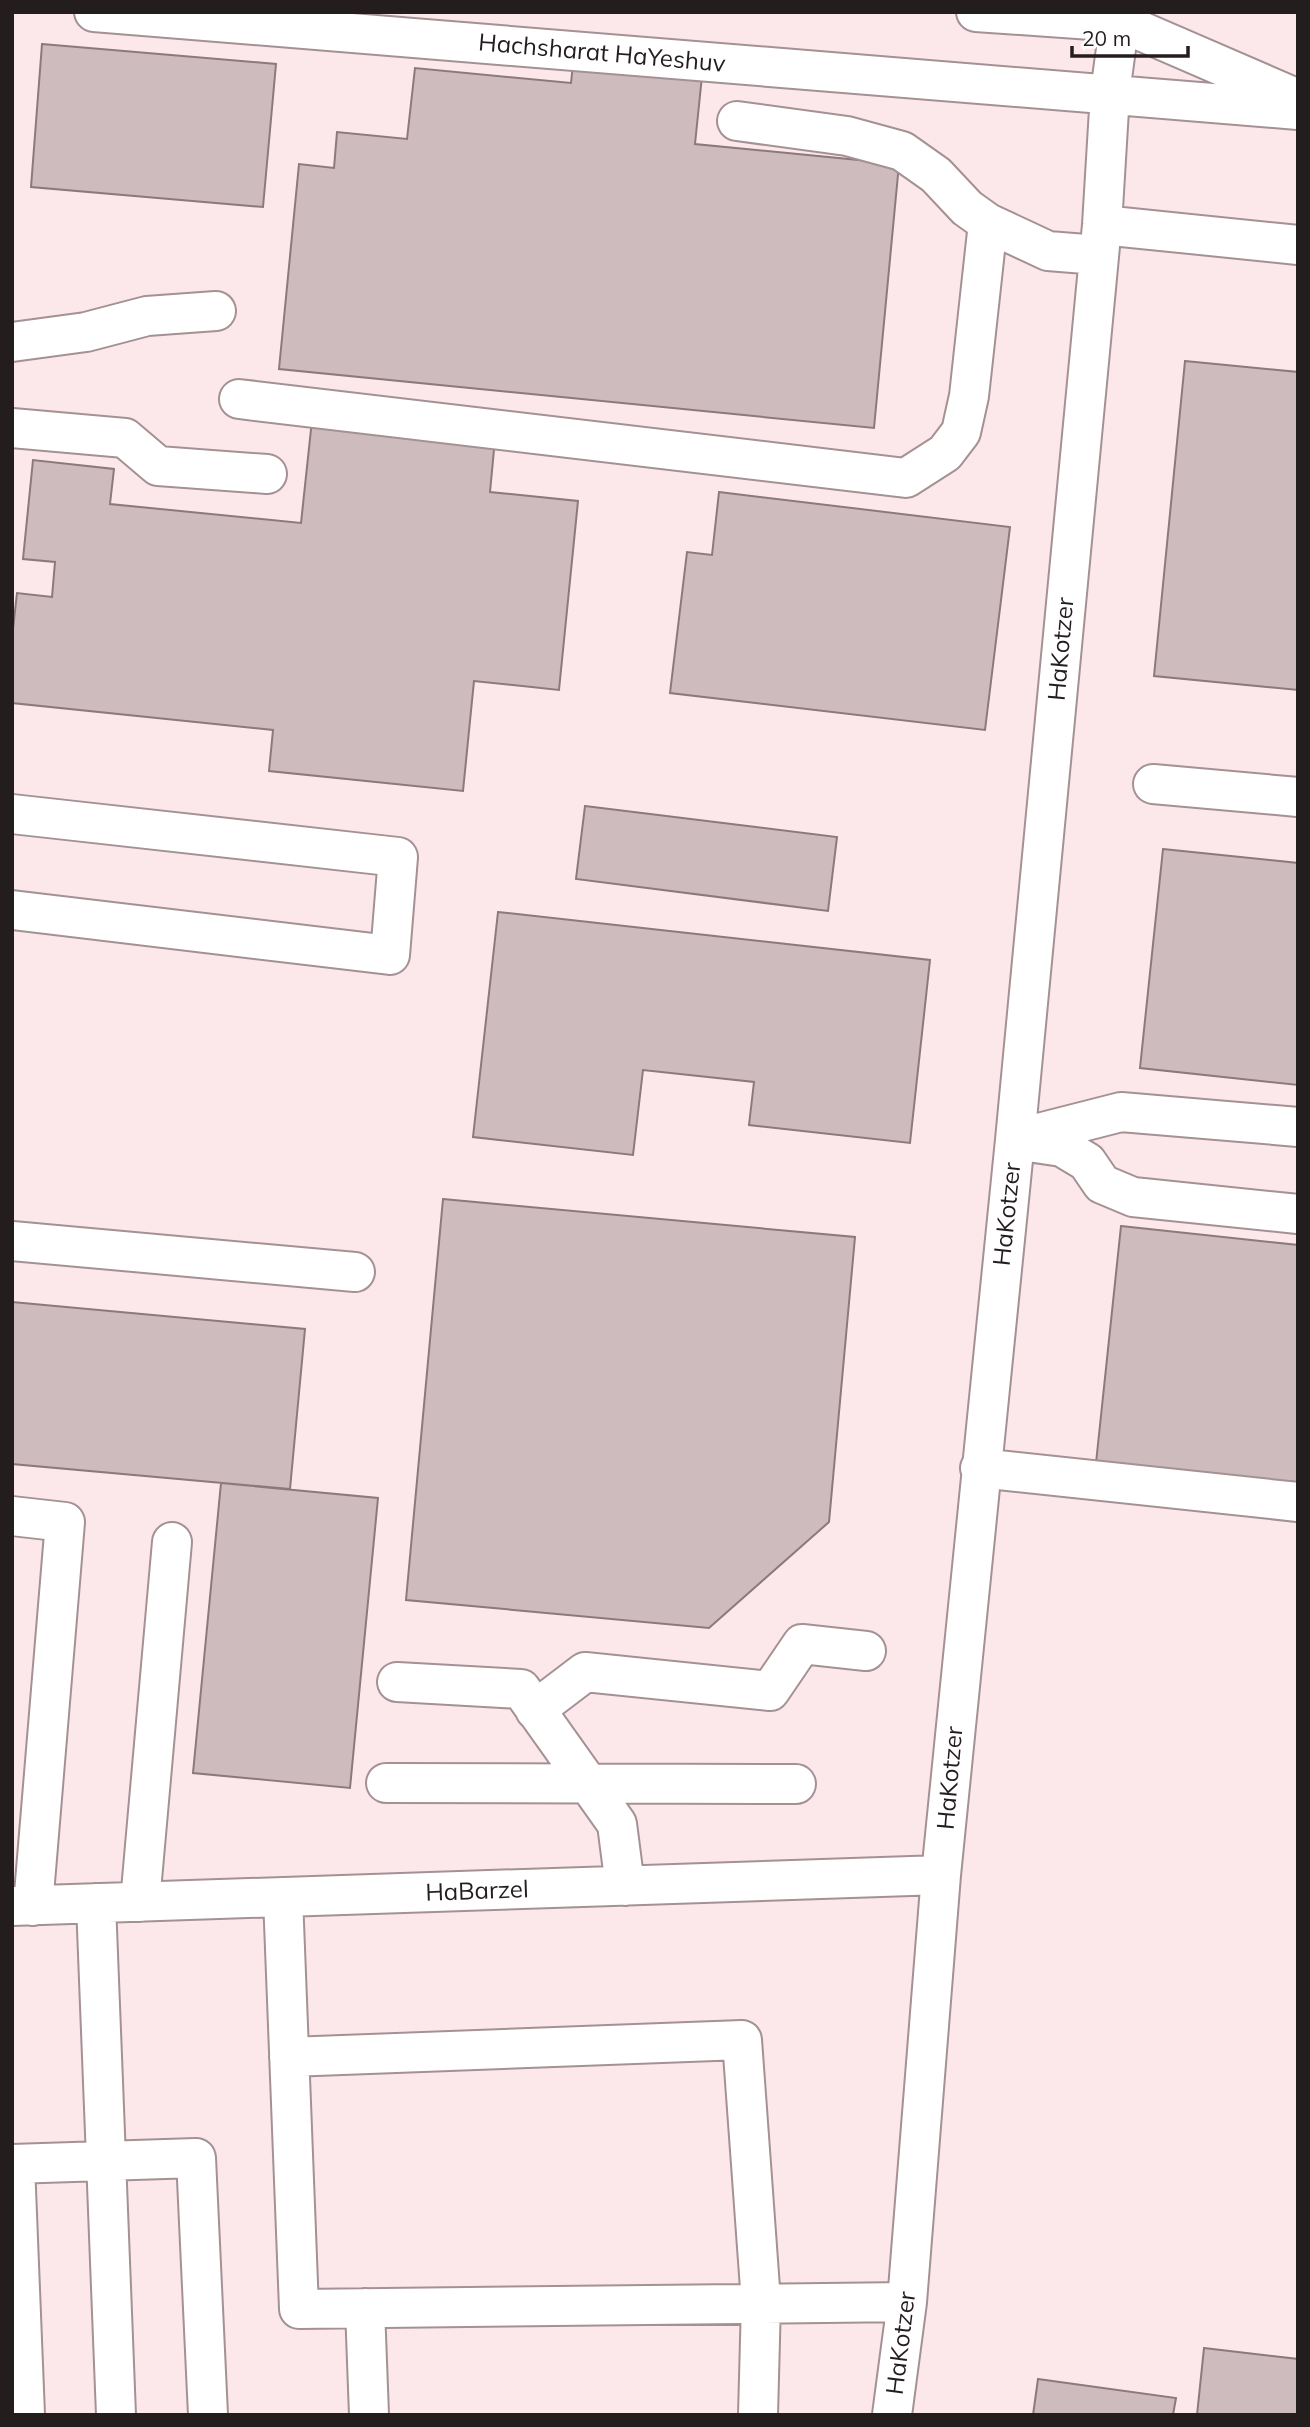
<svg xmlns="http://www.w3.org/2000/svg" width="1310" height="2427" font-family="Mulish,sans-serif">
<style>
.building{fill:#cebbbd;stroke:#8b797b;stroke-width:2}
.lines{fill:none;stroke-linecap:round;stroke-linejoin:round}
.minor-casing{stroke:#a49193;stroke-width:42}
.minor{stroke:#fff;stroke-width:38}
.labels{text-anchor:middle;stroke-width:5;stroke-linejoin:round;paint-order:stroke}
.street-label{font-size:24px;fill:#241d1e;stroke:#fff}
</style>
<rect width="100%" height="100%" fill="#fce8ea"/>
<path class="building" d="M42,44L276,64L263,207L31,187Z
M573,64L702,76L695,144L899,164L874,428L279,369L299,164L334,168L337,132L407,139L415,68L571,83Z
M1185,361L1298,372V690L1154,676Z
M312,420L495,439L490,492L578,501L559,690L474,681L463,791L269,771L273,730L12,703V638L17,593L52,597L55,562L23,559L33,460L114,469L110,504L301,523Z
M719,492L1010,527L985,730L670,693L687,552L712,555Z
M585,806L837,837L828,911L576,879Z
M1163,849L1298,863V1085L1140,1068Z
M498,912L930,960L910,1143L749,1125L754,1082L643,1070L633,1155L473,1137Z
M443,1199L855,1237L829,1522L709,1628L406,1600Z
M1121,1226L1298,1245V1484L1096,1463Z
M12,1302L305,1329L290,1489L12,1464Z
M221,1483L378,1498L350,1788L193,1773Z
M1204,2348L1298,2359V2415H1197Z
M1038,2379L1176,2398L1173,2415H1033Z"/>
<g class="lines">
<defs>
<path id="minor" d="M94,12L1298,110
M976,12L1120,22L1298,99
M737,121L847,136L902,151L936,175L967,208L988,223L1048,251L1098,255
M1102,225L1298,245
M12,342L86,332L147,316L216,311
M239,399L906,478L945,453L961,432L969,396L988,223
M12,428L125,438L158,466L267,474
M1153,784L1298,797
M12,814L398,857L390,955L12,910
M1023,1137L1121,1112L1298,1127
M1015,1140L1062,1147L1087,1162L1102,1184L1133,1197L1298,1214
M12,1241L355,1272
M980,1468L1298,1502
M12,1516L65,1522L33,1906
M397,1682L521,1689L617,1824L625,1886
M535,1710L585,1672L770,1691L802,1644L866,1651
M386,1783L796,1784
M283,1897L299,2309L907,2302
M140,1902L172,1542
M96,1903L116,2415
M12,1906L941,1875
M289,2057L742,2040L761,2302L758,2415
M12,2164L196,2158L208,2415
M15,2164L25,2415
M365,2308L369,2415
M892,2415L907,2302L941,1875L1015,1140L1102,225L1110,93L1121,12"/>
</defs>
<use href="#minor" class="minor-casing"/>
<use href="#minor" class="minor"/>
</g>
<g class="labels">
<g class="street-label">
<text transform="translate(602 53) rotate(5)" y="8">Hachsharat HaYeshuv</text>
<text transform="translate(1061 649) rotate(-85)" y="8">HaKotzer</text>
<text transform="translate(1007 1214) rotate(-84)" y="8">HaKotzer</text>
<text transform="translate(950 1778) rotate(-85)" y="8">HaKotzer</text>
<text transform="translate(477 1891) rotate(-2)" y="8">HaBarzel</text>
<text transform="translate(901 2343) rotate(-83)" y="8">HaKotzer</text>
</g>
</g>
<rect width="1310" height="2427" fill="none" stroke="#241d1e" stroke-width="28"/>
<path d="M1072 46v10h116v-10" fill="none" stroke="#241d1e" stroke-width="3.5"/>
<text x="1082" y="46" font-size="21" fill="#241d1e" stroke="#ffffff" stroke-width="5" paint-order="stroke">20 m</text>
</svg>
